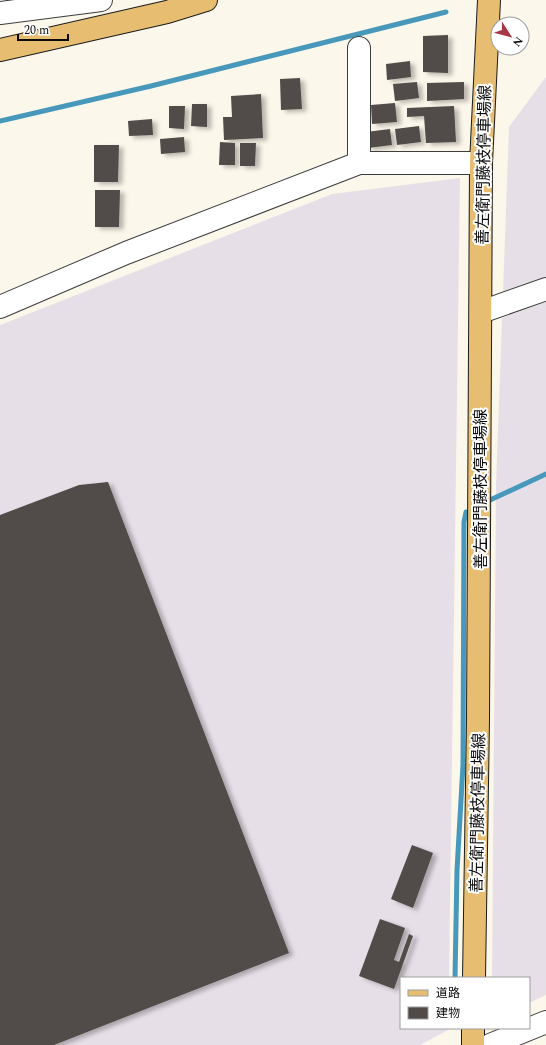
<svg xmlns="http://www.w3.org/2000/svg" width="546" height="1045" font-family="Spectral,'Noto Sans JP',serif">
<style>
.industrial{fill:#e7dfe8}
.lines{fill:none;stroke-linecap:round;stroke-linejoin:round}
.stream{stroke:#4798ba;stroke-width:5}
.building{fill:#514b48;filter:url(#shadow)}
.minor-casing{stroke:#3d3d3d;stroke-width:24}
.major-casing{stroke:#1b1b1b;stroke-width:24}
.minor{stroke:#fff;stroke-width:22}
.major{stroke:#e6bd71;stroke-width:22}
.labels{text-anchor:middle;stroke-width:4;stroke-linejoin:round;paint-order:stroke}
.street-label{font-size:16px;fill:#0a0a0a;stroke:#fff}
</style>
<defs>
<filter id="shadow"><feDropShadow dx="4.5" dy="2.5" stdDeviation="2" flood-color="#0004"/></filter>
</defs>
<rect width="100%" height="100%" fill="#fcf7eb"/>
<path class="industrial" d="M546,77V277L503,292L509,127Z
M460,178L449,978H401V1028H448V1030L420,1045H0V325L332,194Z
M546,302V995L529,1003V978H492L496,485L502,318Z"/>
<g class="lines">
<path class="stream" d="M0,121L151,86L446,12
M488,501L546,474
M455,978L457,870L463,765L464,522L466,512"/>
</g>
<path class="building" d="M448,35V73L423,72V36Z
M410,61L411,77L387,80L386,64Z
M300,78L302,109L281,110L280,79Z
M417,82L419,98L395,101L393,84Z
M464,82V99L427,101V83Z
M261,94L263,138L224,140L223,117H232L231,96Z
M395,103L397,122L372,124L371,105Z
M192,104H207V127L191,126Z
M169,106H185L184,129L169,128Z
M454,106L456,142L426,143L424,116L407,117V108Z
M152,119L153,135L129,136L128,121Z
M419,126L421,142L397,145L395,129Z
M390,129L392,145L368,148L366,132Z
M184,137L185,152L161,154L160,139Z
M220,142L235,143V165H219Z
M240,143H256L255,166H240Z
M94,145H119L118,182H94Z
M95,190H120L119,227H95Z
M108,482L289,953L54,1045H0V515L79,485Z
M412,845L433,853L413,908L391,899Z
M380,919L405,928L394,960L399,962L409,934L413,936L394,989L359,976Z"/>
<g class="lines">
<defs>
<path id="minor" d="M0,13L101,0
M359,163V48
M0,307L126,253L359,163H481
M481,312L546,289
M490,1045L546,1022"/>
<path id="major" d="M0,50L167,12L206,0
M474,978L478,720L481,163L489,0
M473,1045V1028"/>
</defs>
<use href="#minor" class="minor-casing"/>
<use href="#major" class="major-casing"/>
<use href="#minor" class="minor"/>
<use href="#major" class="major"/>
</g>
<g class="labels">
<g class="street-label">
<text transform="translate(483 165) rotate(-89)" y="6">善左衛門藤枝停車場線</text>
<text transform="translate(480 489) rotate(-90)" y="6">善左衛門藤枝停車場線</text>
<text transform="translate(477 813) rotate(-89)" y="6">善左衛門藤枝停車場線</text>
</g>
</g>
<rect x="400" y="977" width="130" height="52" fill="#ffffff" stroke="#9d9d9d"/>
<rect x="408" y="990" width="20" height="6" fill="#e6bd71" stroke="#9d9d9d"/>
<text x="436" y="997" font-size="12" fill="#0a0a0a">道路</text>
<rect x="408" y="1007" width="20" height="12" fill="#514b48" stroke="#9d9d9d"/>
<text x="436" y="1017" font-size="12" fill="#0a0a0a">建物</text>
<g transform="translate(510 36) rotate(126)"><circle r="19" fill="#ffffff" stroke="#9d9d9d"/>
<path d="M0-3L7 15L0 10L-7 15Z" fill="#a73647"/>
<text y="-6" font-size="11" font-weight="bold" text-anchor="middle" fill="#0a0a0a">N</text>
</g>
<path d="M18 34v6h50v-6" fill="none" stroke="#0a0a0a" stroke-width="2"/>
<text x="24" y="34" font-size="12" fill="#0a0a0a" stroke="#ffffff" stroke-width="3" paint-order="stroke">20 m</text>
</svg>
